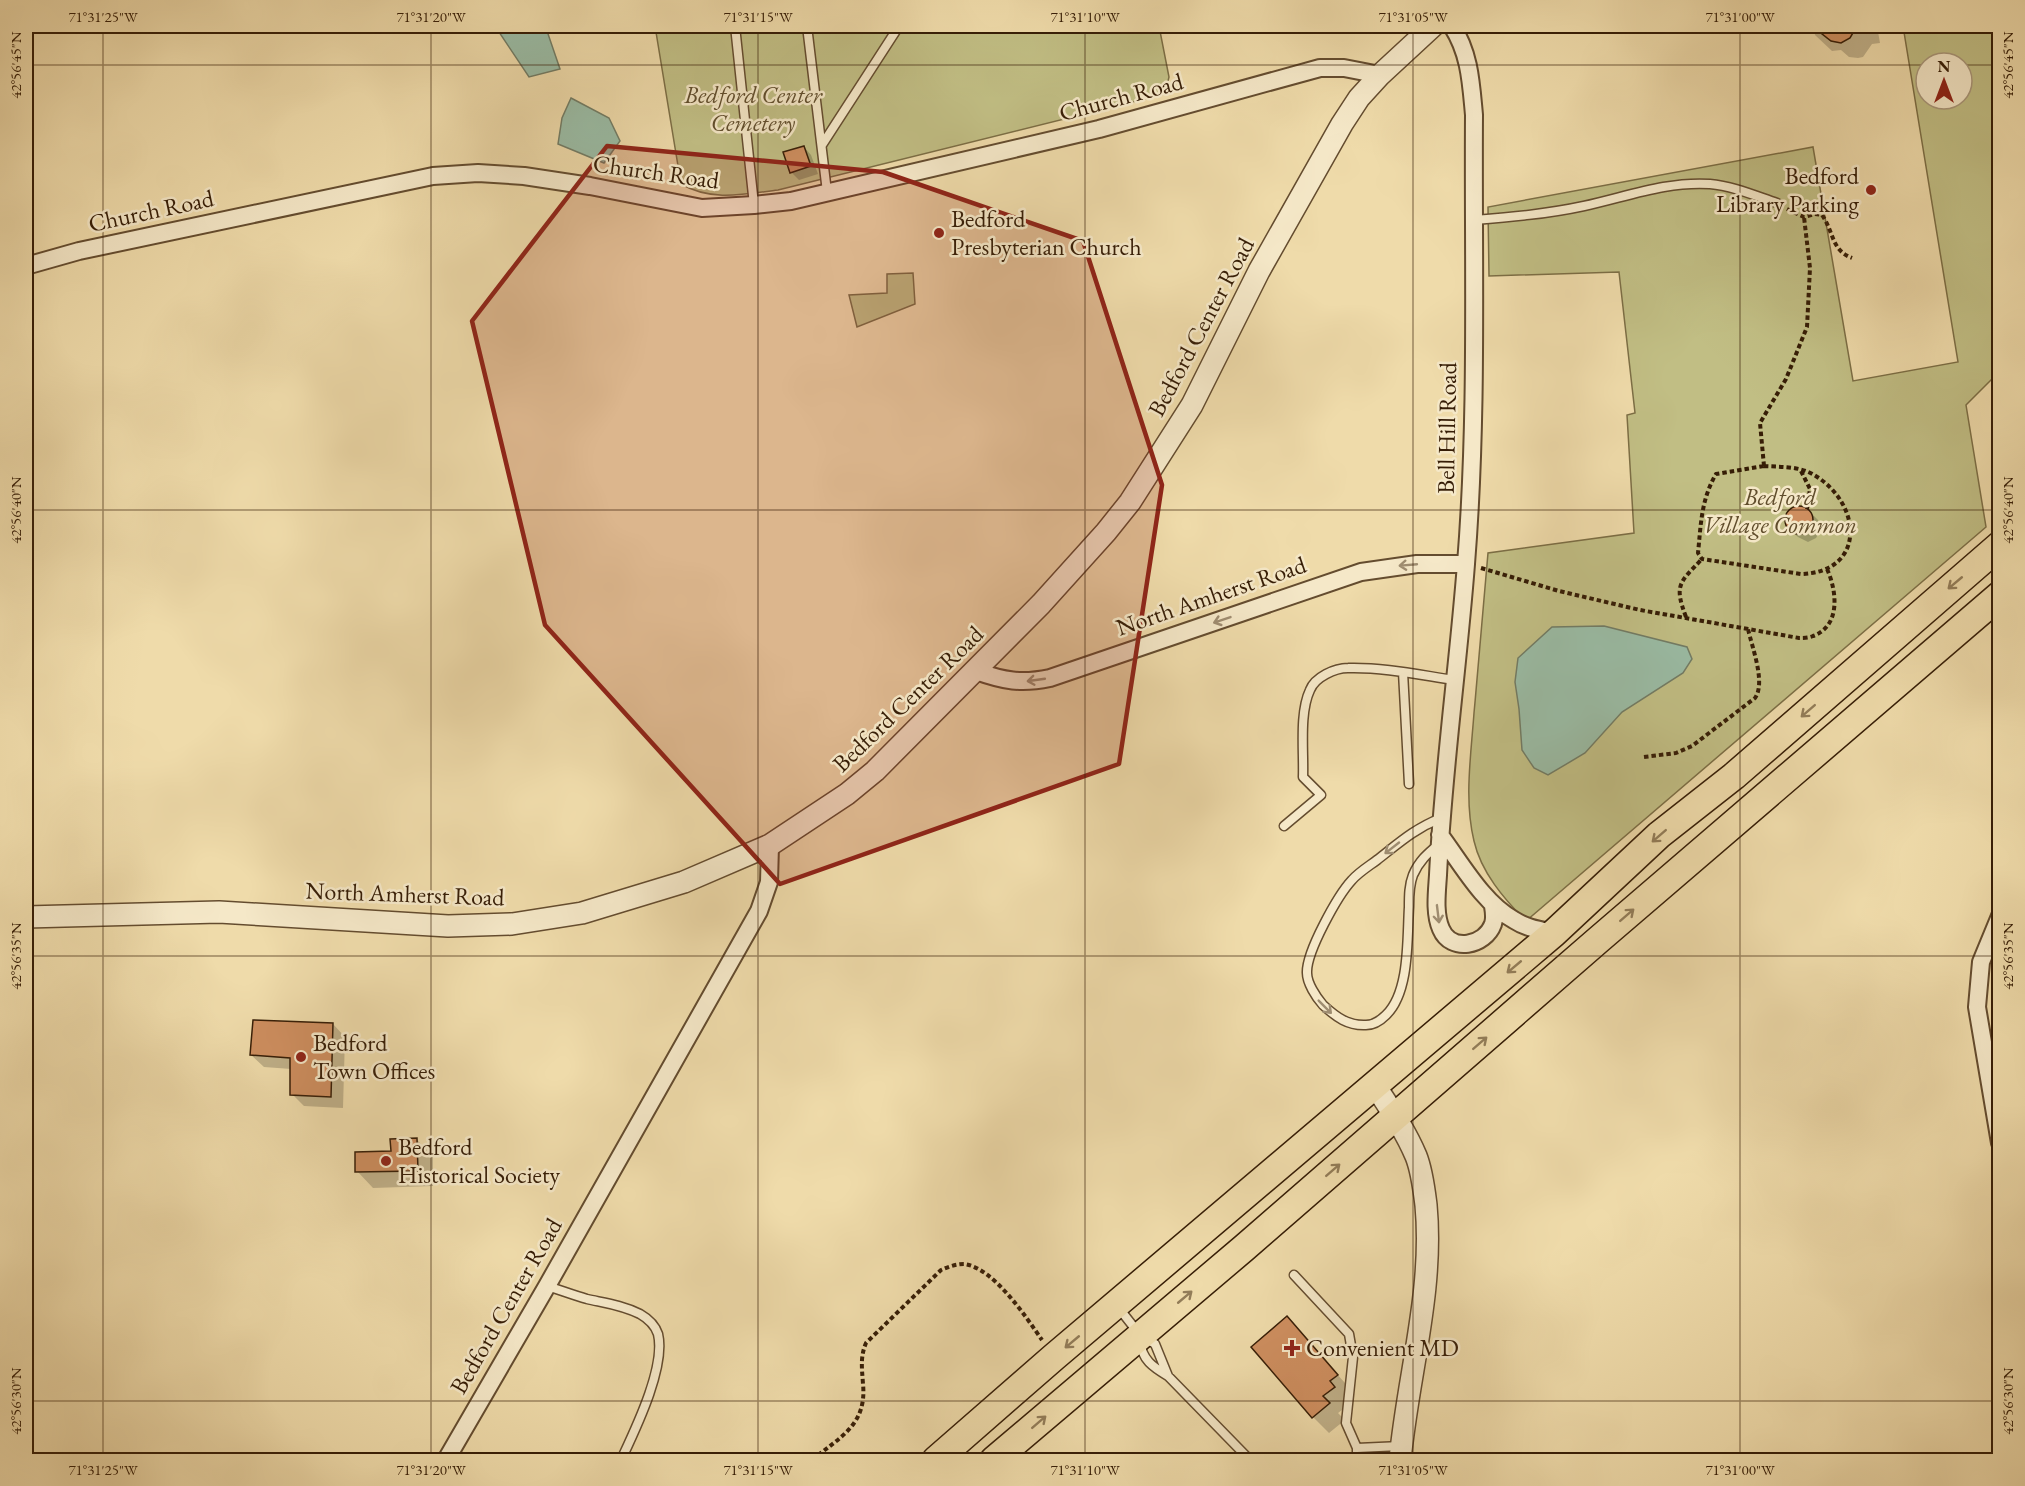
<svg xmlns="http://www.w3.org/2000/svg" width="2025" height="1486" font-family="'EB Garamond',serif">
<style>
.green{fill:#c1be84;stroke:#7c6e45;stroke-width:1.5;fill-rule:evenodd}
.water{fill:#9abca5;stroke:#727c65;stroke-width:1.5}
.shadow{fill:#0003}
.building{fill:#ce8e5f;stroke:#361d06;stroke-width:1.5}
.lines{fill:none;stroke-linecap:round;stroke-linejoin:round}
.service-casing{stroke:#644c2f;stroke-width:11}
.minor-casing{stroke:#644c2f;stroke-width:20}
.tertiary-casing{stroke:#644c2f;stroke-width:24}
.trunk-casing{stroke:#361d06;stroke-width:30}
.path{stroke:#361d06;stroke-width:4;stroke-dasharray:4.5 3;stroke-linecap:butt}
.service{stroke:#f5e8c8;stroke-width:8}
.minor{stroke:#f5e8c8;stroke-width:16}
.tertiary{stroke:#f5e8c8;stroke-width:21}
.trunk{stroke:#efdbaa;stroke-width:27}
.oneway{stroke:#9f8d71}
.oneway2{stroke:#927c58}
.marked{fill:#8f2418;fill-opacity:0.2;stroke:#8f2418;stroke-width:4.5;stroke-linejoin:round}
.ticks{fill:none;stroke:#361d06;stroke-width:1.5;stroke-opacity:0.45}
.poi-dot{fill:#8f2418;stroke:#f5e8c8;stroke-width:2}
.labels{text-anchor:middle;stroke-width:5;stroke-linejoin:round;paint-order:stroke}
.park-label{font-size:24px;font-style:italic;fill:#604d2c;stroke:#f5e8c8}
.street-label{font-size:24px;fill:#361d06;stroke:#f5e8c8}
.poi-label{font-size:24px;fill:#361d06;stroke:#f5e8c8;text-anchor:start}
.neatline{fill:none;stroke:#361d06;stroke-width:2}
.ticks-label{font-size:15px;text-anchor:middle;fill:#361d06}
</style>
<rect width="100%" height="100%" fill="#efdbaa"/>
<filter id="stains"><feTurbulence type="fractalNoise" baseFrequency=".00333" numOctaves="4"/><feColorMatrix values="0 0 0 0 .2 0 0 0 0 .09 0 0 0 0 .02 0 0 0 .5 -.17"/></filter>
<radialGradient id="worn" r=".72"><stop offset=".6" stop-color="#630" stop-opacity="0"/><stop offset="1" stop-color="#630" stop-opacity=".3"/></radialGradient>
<path class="green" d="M655,26H1159L1169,77L1165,94L778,190C745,194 712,202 681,184Z
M1903,26H1998L2000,76L1999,372L1966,405L1986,527L1526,921C1504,899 1481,872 1474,841C1464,800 1471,755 1474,713C1479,660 1483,607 1488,553L1634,533L1627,415L1635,413L1619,272L1489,276L1488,207L1813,147L1853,381L1958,362ZM1926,63H1962V99H1926Z
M913,273L915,304L857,327L849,295L887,293V274Z"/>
<path class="water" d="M497,26H541L546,28L560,69L529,77L497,29Z
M571,98L609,118L620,141L604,163L558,144L562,118Z
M1604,626L1687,647L1692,659L1683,673L1622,712L1585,753L1548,775L1534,768L1522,750L1519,709L1515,682L1518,658L1552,627Z"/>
<path class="shadow" d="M1813,26H1877L1880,43L1872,44L1863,57L1858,58L1849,57L1841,50L1832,51L1815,35Z
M804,147L811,155L818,174L799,180L791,172Z
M1801,508L1810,512L1818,520L1820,531L1816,538L1808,542L1798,537L1789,529L1786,519L1791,511Z
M333,1024L345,1037L343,1108L304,1106L292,1094L291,1069L264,1067L251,1055Z
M416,1139L433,1156V1186L373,1188L357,1171Z
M1287,1318L1353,1392L1350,1404L1338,1413L1345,1420L1329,1433L1313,1417Z"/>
<path class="building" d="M1812,26H1857L1850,38L1841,43L1831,41Z
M804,146L811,166L790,173L783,152Z
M1785 520a14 14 0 1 1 28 0a14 14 0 1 1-28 0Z
M253,1020L333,1023L331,1097L290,1095V1058L250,1055Z
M417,1138L418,1171L355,1172V1152L391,1151L390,1139Z
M1287,1316L1338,1375L1330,1381L1335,1387L1323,1396L1330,1403L1312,1418L1251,1347Z"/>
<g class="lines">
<defs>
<path id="service" d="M735,26L754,205
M807,26L827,192
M822,145L899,26
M1474,220C1511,217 1547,214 1584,206C1626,197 1667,181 1710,184C1733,186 1756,196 1777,203
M1403,672L1409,784
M1284,826L1321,795L1303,777C1304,752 1299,713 1310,690C1315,677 1335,668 1348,668C1383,667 1420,675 1454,680
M1439,844C1427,854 1419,861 1413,875C1409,885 1409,896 1409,907C1407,938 1410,992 1386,1015C1381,1020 1373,1025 1366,1025C1348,1026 1336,1017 1323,1005C1316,997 1307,983 1307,973C1306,952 1338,895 1352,880C1359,872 1369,866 1377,860C1400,842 1414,829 1441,818
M1294,1275L1349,1334L1353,1357L1346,1423L1357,1448V1460
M547,1286C560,1290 573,1295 587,1299C605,1303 622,1305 640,1314C647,1318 655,1325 658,1334C666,1367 635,1430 621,1460
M1118,1307L1140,1335L1155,1344L1168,1376L1250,1460
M1140,1341C1142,1360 1153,1367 1168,1376
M1357,1448L1401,1446"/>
<path id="minor" d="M1452,26C1470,54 1471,83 1474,115C1473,265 1478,415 1466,564C1458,668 1443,771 1438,875C1437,892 1434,913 1441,929C1451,953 1485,946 1493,924C1495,918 1494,912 1493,906
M26,266L79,251L433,176L478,173L524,176L590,186L702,208L754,205L791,201L1099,129L1320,68H1344L1380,75
M976,671C1004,681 1021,684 1050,678L1361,572L1417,564H1466
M1440,835C1461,863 1483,903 1514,920C1526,928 1540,930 1554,933
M2000,916L1981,962L1977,1007L2000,1143
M446,1460L547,1286L759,911L769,882L770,845"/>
<path id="tertiary" d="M26,917L219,912L448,926L512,924L582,913L684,882L770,845L847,794L875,771L1041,604L1106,532L1130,502L1192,405L1259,271L1342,124L1359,98L1380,75L1433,26
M1374,1084C1389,1107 1405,1130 1416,1156C1422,1171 1424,1189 1426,1205C1434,1291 1408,1375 1400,1460"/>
<path id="trunk" d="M936,1460L1054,1357L1554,933L1659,835L1734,776L2000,545
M994,1460L1244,1248L1597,941L2000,595"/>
</defs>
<use href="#service" class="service-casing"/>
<use href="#minor" class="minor-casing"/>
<use href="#tertiary" class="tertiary-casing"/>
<use href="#trunk" class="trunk-casing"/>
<path class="path" d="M1787,209L1804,217L1815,214L1822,215C1834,232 1831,250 1852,258
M1764,466C1780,467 1800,466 1814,475C1862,503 1867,572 1801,574L1702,559L1698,553C1701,524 1701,500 1716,474Z
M1764,466L1760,423L1786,379L1807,327L1810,268L1804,217
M1801,471L1810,489L1807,509
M1481,568L1559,591L1640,610L1799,638C1803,638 1809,638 1813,636C1841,626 1837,591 1827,569
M1686,617C1674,585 1679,583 1702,559
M1644,757L1676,753L1692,746L1755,698C1766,683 1752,647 1748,629
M812,1460C840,1437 867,1425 863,1384C862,1369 860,1357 866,1343L941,1270C948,1267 956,1264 964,1264C994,1268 1026,1317 1042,1340"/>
<use href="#service" class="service"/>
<use href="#minor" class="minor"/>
<use href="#tertiary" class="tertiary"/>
<use href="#trunk" class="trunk"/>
</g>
<defs><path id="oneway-shaft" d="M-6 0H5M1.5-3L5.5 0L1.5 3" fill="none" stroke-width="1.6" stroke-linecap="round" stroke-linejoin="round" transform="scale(1.5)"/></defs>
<g class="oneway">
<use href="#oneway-shaft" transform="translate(1408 565) rotate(175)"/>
<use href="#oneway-shaft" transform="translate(1222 620) rotate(161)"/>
<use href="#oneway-shaft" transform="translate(1036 680) rotate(172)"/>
<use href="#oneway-shaft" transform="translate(1392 848) rotate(142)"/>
<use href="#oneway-shaft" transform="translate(1438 914) rotate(83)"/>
<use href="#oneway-shaft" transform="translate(1325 1007) rotate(45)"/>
</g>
<g class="oneway2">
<use href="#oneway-shaft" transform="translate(1955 583) rotate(140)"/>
<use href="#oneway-shaft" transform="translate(1808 711) rotate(139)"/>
<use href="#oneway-shaft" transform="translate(1659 836) rotate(139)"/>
<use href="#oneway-shaft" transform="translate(1627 915) rotate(-41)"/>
<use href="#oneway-shaft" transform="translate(1514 967) rotate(140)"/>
<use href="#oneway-shaft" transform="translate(1480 1043) rotate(-41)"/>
<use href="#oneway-shaft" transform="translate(1333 1170) rotate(-41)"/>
<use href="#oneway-shaft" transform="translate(1185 1297) rotate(-40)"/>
<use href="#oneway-shaft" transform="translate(1072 1342) rotate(140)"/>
<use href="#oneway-shaft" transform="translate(1039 1422) rotate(-41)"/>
</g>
<path class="marked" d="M607,146L883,172L1083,241L1162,485L1119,764L780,884L545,625L472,321Z"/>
<path class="ticks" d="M103,26V1460M431,26V1460M758,26V1460M1085,26V1460M1413,26V1460M1740,26V1460M26,65H1926M1962,65H2000M26,510H2000M26,956H2000M26,1401H2000"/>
<g class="poi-dot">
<circle cx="1871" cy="190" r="6"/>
<circle cx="939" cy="233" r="6"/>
<circle cx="301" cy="1057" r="6"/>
<circle cx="386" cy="1161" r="6"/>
<path d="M1289 1339h6v6h6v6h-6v6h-6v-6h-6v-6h6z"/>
</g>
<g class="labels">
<g class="park-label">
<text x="753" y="103">Bedford Center<tspan x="753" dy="28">Cemetery</tspan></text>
<text x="1780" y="505">Bedford<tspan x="1780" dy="28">Village Common</tspan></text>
</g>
<g class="street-label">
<text transform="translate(1121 97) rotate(-15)" y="8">Church Road</text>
<text transform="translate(656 172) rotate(8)" y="8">Church Road</text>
<text transform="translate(151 211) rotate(-12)" y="8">Church Road</text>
<text transform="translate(1201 327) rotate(-62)" y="8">Bedford Center Road</text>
<text transform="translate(1447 428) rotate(-89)" y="8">Bell Hill Road</text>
<text transform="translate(1211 596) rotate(-19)" y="8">North Amherst Road</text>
<text transform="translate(908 699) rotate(-44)" y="8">Bedford Center Road</text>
<text transform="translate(405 894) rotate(2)" y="8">North Amherst Road</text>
<text transform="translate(506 1306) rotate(-60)" y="8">Bedford Center Road</text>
</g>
<g class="poi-label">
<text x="1859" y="184" text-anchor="end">Bedford<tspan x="1859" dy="28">Library Parking</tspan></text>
<text x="951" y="227">Bedford<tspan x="951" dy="28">Presbyterian Church</tspan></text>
<text x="313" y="1051">Bedford<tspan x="313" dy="28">Town Offices</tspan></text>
<text x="398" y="1155">Bedford<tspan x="398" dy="28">Historical Society</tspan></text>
<text x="1306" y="1356">Convenient MD</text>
</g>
</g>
<rect width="2025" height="1486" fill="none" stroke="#efdbaa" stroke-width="66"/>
<g transform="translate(1944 81)"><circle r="28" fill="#f5e8c8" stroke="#a9977a" stroke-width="1.5"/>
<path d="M0-4.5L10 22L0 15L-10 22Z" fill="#8f2418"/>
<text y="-9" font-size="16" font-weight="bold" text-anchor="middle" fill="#361d06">N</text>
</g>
<rect x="33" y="33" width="1959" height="1420" class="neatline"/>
<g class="ticks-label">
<text x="103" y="22">71°31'25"W</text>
<text x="431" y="22">71°31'20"W</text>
<text x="758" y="22">71°31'15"W</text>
<text x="1085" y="22">71°31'10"W</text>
<text x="1413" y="22">71°31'05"W</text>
<text x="1740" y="22">71°31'00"W</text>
<text transform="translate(16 65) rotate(-90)" y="5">42°56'45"N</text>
<text transform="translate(2008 65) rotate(-90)" y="5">42°56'45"N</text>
<text transform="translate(16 510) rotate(-90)" y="5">42°56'40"N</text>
<text transform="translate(2008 510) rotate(-90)" y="5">42°56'40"N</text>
<text transform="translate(16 956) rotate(-90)" y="5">42°56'35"N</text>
<text transform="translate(2008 956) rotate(-90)" y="5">42°56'35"N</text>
<text transform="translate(16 1401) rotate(-90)" y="5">42°56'30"N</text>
<text transform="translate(2008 1401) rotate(-90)" y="5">42°56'30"N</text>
<text x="103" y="1475">71°31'25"W</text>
<text x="431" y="1475">71°31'20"W</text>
<text x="758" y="1475">71°31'15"W</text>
<text x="1085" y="1475">71°31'10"W</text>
<text x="1413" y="1475">71°31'05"W</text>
<text x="1740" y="1475">71°31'00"W</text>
</g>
<rect width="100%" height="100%" filter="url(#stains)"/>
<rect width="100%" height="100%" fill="url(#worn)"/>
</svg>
